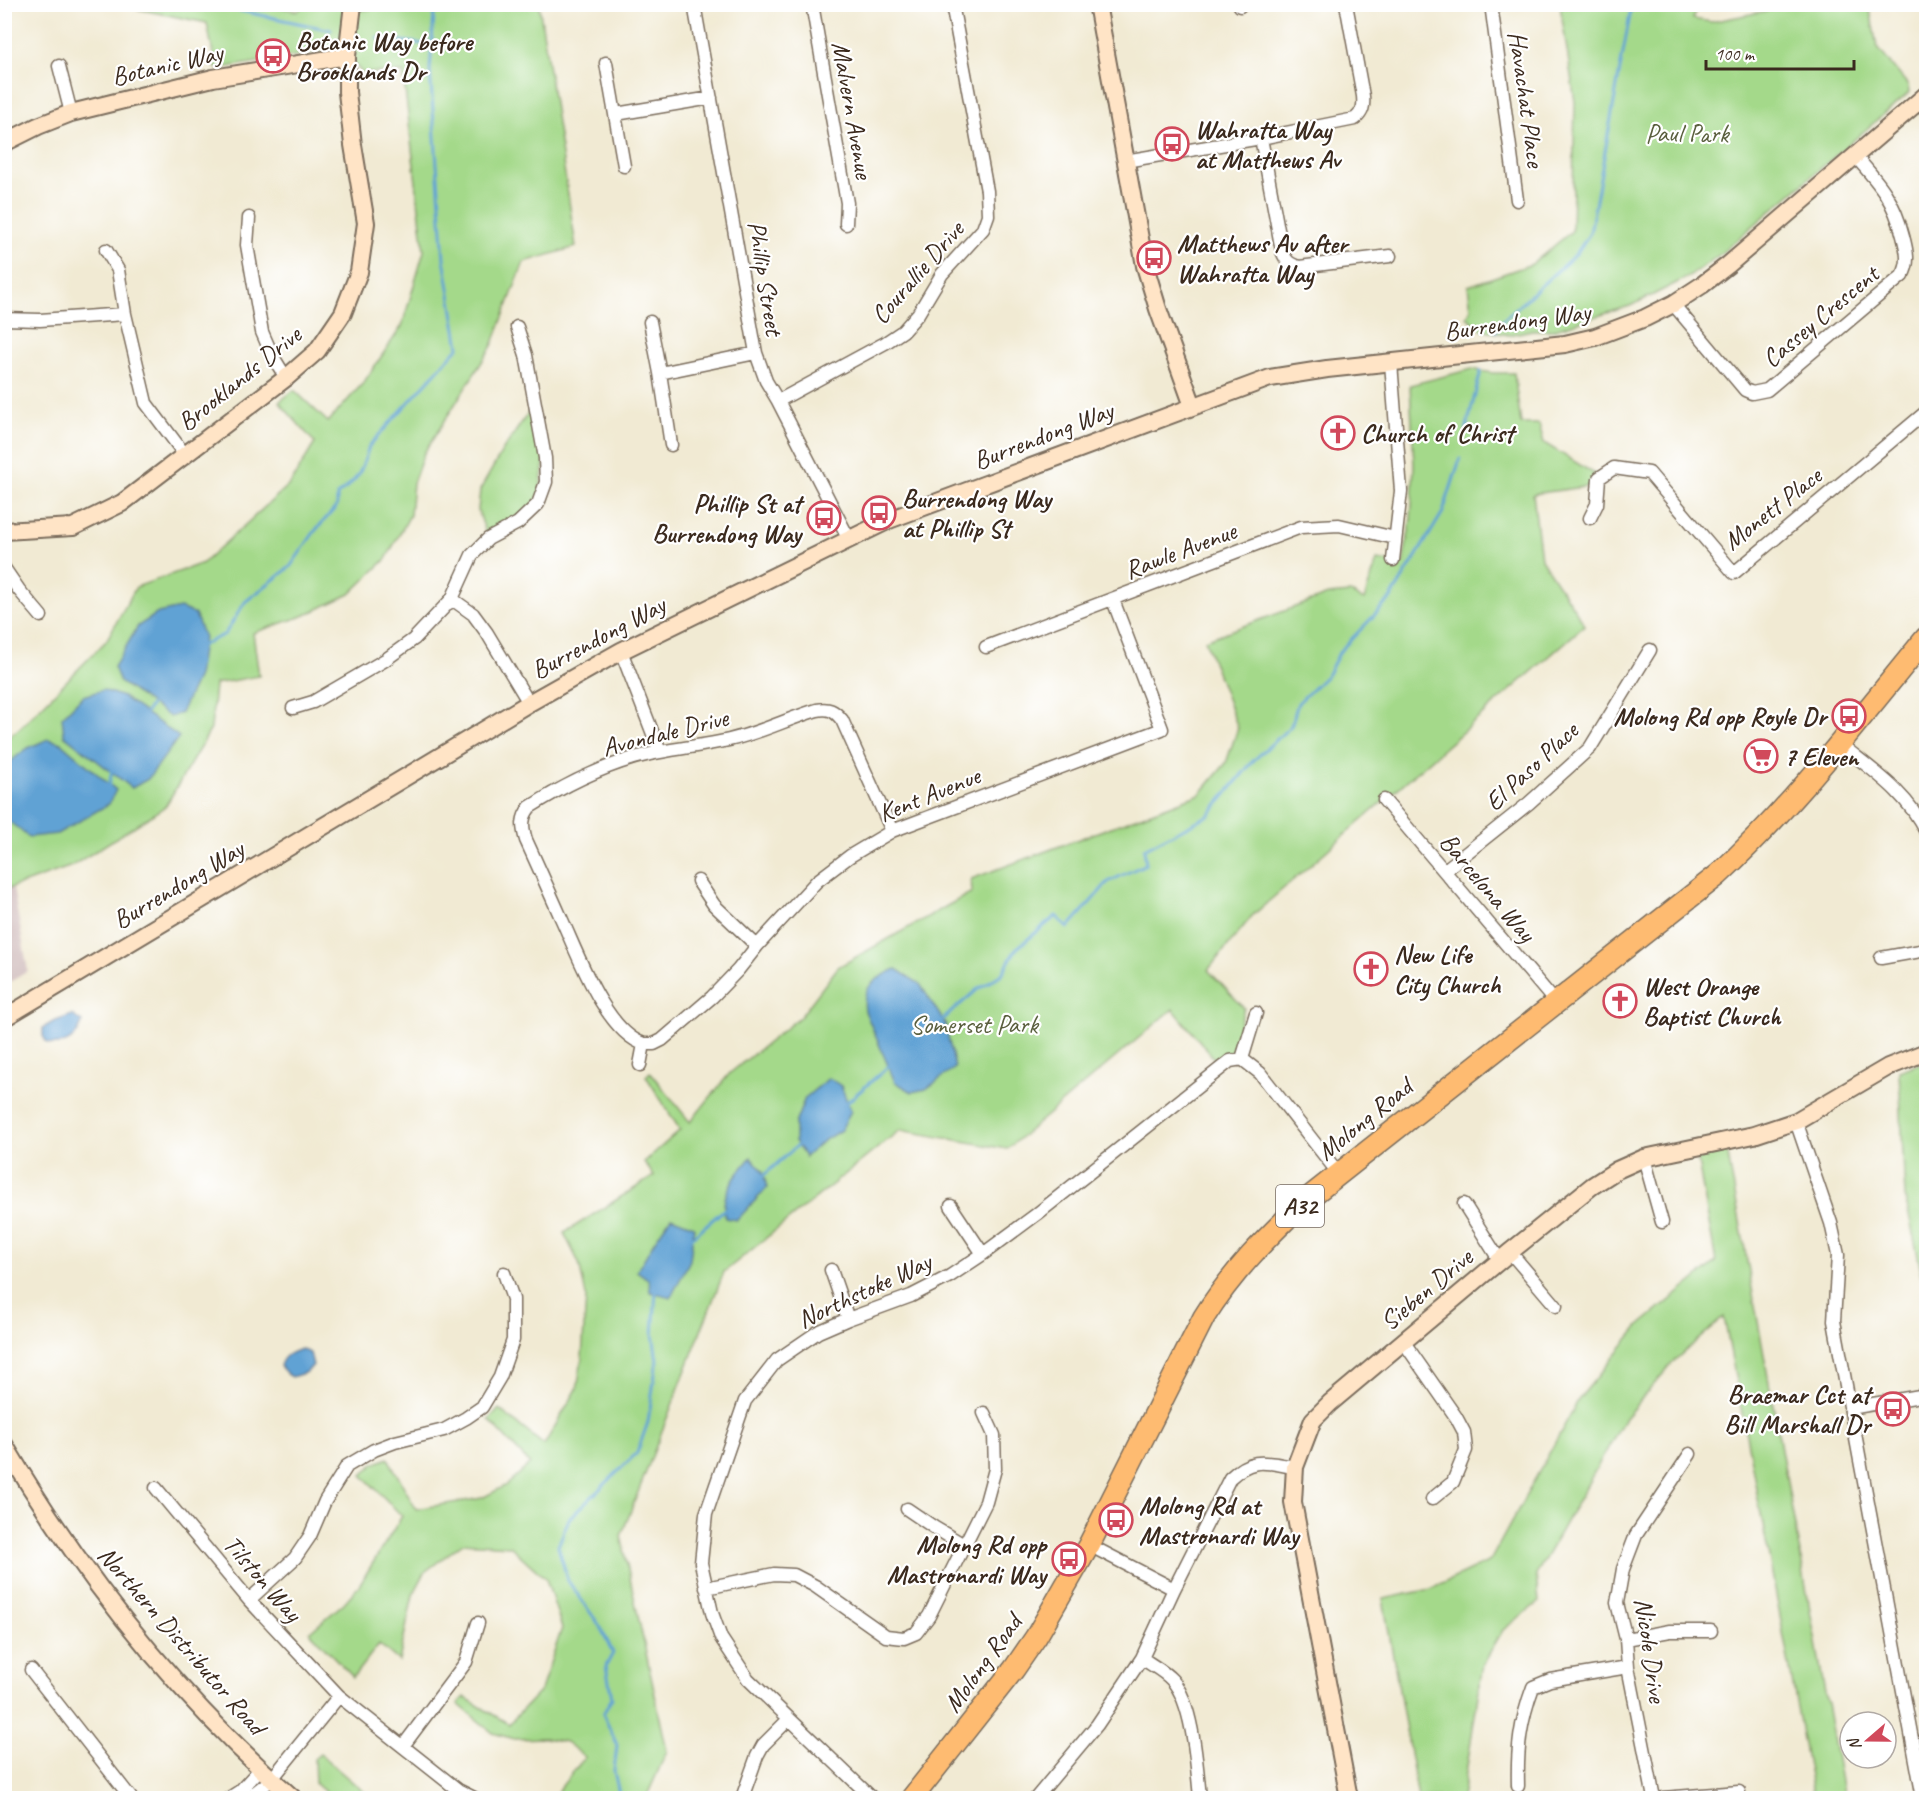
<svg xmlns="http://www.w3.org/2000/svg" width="1931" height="1803" font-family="Caveat,sans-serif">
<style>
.industrial{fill:#d2bfbf}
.green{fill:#a4d98a;stroke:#708254;stroke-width:1.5}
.water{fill:#60a2d4;stroke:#4e6679;stroke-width:1.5}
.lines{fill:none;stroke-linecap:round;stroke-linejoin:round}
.stream{stroke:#60a2d4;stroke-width:3}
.street-casing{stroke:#7b6d5d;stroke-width:15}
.secondary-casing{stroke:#7b6d5d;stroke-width:20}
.highway-casing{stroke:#7b6d5d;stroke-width:24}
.street{stroke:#fff;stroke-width:12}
.secondary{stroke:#ffe4c6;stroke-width:16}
.highway{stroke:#febb71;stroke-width:21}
.labels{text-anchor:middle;stroke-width:4.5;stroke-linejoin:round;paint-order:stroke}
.shield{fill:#fff;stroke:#766a62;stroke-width:1.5}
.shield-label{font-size:24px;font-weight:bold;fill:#3b2a1e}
.poi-label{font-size:26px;font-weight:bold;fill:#3b2a1e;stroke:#fff;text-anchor:start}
.street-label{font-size:26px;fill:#3b2a1e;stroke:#fff}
.park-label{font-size:26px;fill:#5a5f3e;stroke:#fff}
</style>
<rect width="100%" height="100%" fill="#fff"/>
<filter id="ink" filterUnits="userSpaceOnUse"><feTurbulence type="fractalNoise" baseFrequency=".0167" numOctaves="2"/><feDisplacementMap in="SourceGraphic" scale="12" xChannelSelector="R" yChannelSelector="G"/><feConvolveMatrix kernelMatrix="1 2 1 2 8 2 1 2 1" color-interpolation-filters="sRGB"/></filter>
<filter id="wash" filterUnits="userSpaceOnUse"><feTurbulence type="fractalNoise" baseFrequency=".008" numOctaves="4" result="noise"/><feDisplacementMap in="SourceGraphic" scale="24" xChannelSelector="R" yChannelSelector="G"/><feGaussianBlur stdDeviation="1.35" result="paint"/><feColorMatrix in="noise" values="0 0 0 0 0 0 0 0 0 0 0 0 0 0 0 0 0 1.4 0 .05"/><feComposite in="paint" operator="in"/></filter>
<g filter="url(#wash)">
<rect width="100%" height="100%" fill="#f1ead3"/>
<path class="industrial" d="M13,888L28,971L5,985V890Z"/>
<path class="green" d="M263,4L298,11L306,4L331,5L365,10L400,4L539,5L576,247L524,262L492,346L424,453L413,483L410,515L386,559L350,594L303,616L253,633L259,676L215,684L211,729L165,807L72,866L5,890V740L21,727L106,641L136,587L203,563L290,484L315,443L279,402L294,390L328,422L364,382L402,326L424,251L403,72L362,73L347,56L319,52L216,69L207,23L117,5Z
M1560,5H1697L1693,19L1711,22L1796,5H1869L1877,47L1908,85L1909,93L1719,255L1690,276L1653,295L1630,306L1552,330H1532L1509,335L1482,330L1467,317L1471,309L1468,286L1532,264L1572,231L1575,102Z
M1472,369L1492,373H1514L1521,424H1539L1544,443L1595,474L1591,486L1533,494L1541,559L1585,625L1252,916L1208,970L1244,1008L1233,1049L1217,1062L1173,1009L1007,1149L900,1130L724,1272L621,1536L667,1751L646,1798H554V1796L585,1757L566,1742L544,1738L514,1739L493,1733L458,1704L464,1697L509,1724L541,1690L562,1628L546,1579L510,1546L463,1543L426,1571L413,1595L399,1661L379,1644L353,1677L310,1632L344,1603L358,1587L402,1516L362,1475L374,1464L388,1458L416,1509L482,1498L507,1485L530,1464L489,1420L499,1409L544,1445L577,1389L582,1358L586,1296L579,1263L564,1233L654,1176L644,1162L680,1130L646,1076L650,1072L690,1122L730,1073L801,1016L838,967L972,892L971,879L1200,794L1226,763L1238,728L1205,640L1328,595L1351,593L1364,600L1377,560L1403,564L1411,520L1414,465L1410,385Z
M535,403L545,457L538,504L488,539L478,510L480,490L503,450Z
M1926,1061V1293L1905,1197L1899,1071Z
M1727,1150L1844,1798H1814L1724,1317L1675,1360L1625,1418L1536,1575L1539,1602L1503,1630L1483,1664L1462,1798H1418L1383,1599L1431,1589L1490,1561L1579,1399L1639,1326L1716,1262L1697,1156Z
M320,1754L371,1798H335L315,1784L314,1759Z"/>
<path class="water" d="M180,608L195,614L204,637L198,676L181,713L170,717L120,682L114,667L138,626L158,613Z
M103,690L123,697L179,737L148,779L132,788L64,735L62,717L83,696Z
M48,739L61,743L116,790L109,804L57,834L29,837L10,822L5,812V766L26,749Z
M896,969L920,984L945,1023L955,1068L926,1089L912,1092L895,1082L865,1011C861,986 876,978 896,969Z
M72,1015L82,1022C78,1038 63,1048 47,1043L43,1036V1028L53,1022Z
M829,1078L841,1086L851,1111L841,1130L823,1141L805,1157L795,1141V1124L805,1098Z
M751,1157L763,1171L767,1188L737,1220L725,1218C719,1194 737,1174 751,1157Z
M671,1217L694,1226L690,1260L671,1297L650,1292L649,1280L637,1271L654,1242Z
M302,1349L310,1353L313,1365L307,1372L292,1377L287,1374L280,1366C283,1355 291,1352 302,1349Z"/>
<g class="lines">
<path class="stream" d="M208,4L331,30
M377,38L431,45
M1496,331L1503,320L1576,254L1590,233L1632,4
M1466,430L1481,371
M201,646L225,634L245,602L290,567L315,531L337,506V495C360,478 361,473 369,446L459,347L444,259L430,70L434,14L437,4
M145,714L153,702
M109,786L112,769
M4,827L11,821
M942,1020L978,989L1002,974L1016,949L1056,916L1068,928L1108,882L1146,864L1144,849L1209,815L1253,761L1291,726L1298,703L1328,674L1340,651L1391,598L1443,512L1460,459
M844,1105L889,1066
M763,1176L798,1145
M690,1239L726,1208
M620,1798L614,1771L617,1745L603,1714L612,1698L606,1666L613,1653L600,1626L568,1581L558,1546L569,1519L637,1453L648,1422L657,1360L653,1335L656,1290"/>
</g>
</g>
<g filter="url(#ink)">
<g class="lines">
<defs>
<path id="street" d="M694,4L756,353L766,381L778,401L849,539
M812,4L847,203L846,224
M1240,4V6
M1491,4L1517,200
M606,63L624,166
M59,66L71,113
M616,114L711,98
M1261,138L1282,251C1286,261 1289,264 1299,267L1390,256
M1125,161L1261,138L1355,119C1363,112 1364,106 1363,96L1346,4
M249,218L247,245L262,332L272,355L286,378
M106,250L118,270L125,314L146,403L185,455
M1673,304L1745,390L1752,393L1767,390L1902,276C1910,263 1907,251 1903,236C1894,200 1880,184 1856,157
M4,319L40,320L125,314
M650,322L660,373L671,445
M1391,363L1401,491L1393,560
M660,373L756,353
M778,401L885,343L903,331L918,314L942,274L983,229L988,215L987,191L952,4
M1590,518L1597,504L1599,478L1614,468L1649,473L1734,573L1926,412V414
M4,568L19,590L41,616
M452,599L473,614L487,633L529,703
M986,647L1301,527L1339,525L1395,538
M621,651L660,752
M293,708L313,702L385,660L414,639L452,599L472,555L488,539L518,523L538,504L546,482L545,458L526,355L517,327
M1840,744C1873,771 1907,792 1926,832
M1384,800L1556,1003
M1445,870L1529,803L1590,748L1650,650
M698,881L714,905L757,946
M1881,958L1926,950
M644,1044H654L662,1040L712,997L738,970L757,946L817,881L850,856L892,831L1162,729L1113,600
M1242,1059L1256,1013
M640,1065L644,1044C606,1032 578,955 562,920C550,893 538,866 526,840C522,827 521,818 530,807C563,786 597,769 634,758C665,749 698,747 729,740C760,733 787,719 817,710C829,708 834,710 842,720L892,831
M1796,1121L1831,1223L1838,1255L1834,1321L1923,1798
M1644,1158L1662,1222
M1464,1204L1500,1261
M951,1206L983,1254
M1510,1252L1556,1306
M831,1270L848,1319
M1403,1341L1456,1417L1464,1432L1466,1450L1453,1482L1432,1499
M1850,1408L1926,1395
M156,1488L249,1600L339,1696L458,1790L474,1798
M907,1509L935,1528L964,1545
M1089,1545L1174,1589
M706,1588L774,1574L794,1575L815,1586L886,1636L904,1638L916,1633L929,1616L986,1502L995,1469L994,1435L984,1413
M249,1600L295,1558L310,1536L325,1501L347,1466L374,1450L395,1442L444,1430L466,1418L482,1407L500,1377L513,1340V1299L504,1273
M1626,1639L1670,1631H1711
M1142,1658C1151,1665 1164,1671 1172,1680C1193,1703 1197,1767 1200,1798
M31,1670L131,1798
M403,1746L466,1662L478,1623
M1518,1786C1517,1749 1520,1722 1533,1687L1550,1680L1628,1667
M229,1798L240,1791L260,1769
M248,1798L271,1780L339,1696
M742,1798L757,1756L763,1745L789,1719
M872,1798L748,1679L721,1638L712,1613L701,1563L706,1514L745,1401L777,1360L818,1332L848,1319L911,1296L950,1276L983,1254L1037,1214L1230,1061L1242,1059L1260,1073L1339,1174
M1036,1798L1097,1725L1142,1658L1174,1589L1230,1478C1253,1456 1266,1463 1295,1467
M1654,1798L1628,1667L1626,1639L1617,1603L1623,1569L1636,1535L1690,1454
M1663,1798L1739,1792"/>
<path id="secondary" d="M1097,4L1145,266L1158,309L1193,406
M4,143L38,126L71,113L213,78L347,56
M4,531L73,527L122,503L286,378L317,351L343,313L359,272L366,223L353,145L347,92V56L353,4
M4,1018L529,703L621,651L889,520L1270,378L1327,369L1565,344L1595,337L1645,318L1673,304L1702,285L1728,265L1926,95
M4,1444C82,1576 178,1697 293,1798
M1349,1798L1293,1502L1295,1467L1313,1420L1330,1403L1510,1252L1592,1186L1617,1170L1644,1158L1754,1135L1796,1121L1888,1067L1926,1052"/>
<path id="highway" d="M912,1798L1014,1669L1036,1637L1089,1545L1204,1317C1232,1272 1268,1236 1306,1200L1718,875C1796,803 1859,719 1926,638"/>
</defs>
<use href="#street" class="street-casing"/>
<use href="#secondary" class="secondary-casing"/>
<use href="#highway" class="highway-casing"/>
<use href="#street" class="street"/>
<use href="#secondary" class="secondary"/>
<use href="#highway" class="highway"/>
</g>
</g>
<defs>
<symbol id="bus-ring" viewBox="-11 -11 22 22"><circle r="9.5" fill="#fff" stroke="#d1495b" stroke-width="1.5"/><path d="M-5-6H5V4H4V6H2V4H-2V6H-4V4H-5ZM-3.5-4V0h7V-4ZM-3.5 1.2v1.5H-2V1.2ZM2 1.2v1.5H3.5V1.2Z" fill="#d1495b"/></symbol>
<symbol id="church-ring" viewBox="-11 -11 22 22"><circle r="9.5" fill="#fff" stroke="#d1495b" stroke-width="1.5"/><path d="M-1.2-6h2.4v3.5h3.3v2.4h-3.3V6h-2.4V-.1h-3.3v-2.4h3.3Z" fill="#d1495b"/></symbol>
<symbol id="supermarket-ring" viewBox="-11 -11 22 22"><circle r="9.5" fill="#fff" stroke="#d1495b" stroke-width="1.5"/><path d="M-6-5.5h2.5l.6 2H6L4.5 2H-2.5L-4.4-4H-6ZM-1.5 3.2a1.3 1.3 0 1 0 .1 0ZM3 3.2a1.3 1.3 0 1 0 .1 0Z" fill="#d1495b"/></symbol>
</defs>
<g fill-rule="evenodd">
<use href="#bus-ring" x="254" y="37" width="38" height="38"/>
<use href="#bus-ring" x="1153" y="125" width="38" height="38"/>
<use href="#bus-ring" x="1135" y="239" width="38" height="38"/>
<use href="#church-ring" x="1319" y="414" width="38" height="38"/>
<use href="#bus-ring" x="860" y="494" width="38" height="38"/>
<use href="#bus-ring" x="805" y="499" width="38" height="38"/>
<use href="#bus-ring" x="1830" y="697" width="38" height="38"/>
<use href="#supermarket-ring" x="1742" y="737" width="38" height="38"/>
<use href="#church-ring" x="1352" y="950" width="38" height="38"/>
<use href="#church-ring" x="1601" y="982" width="38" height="38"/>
<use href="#bus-ring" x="1874" y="1390" width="38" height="38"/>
<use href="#bus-ring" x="1097" y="1501" width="38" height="38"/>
<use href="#bus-ring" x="1050" y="1540" width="38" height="38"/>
</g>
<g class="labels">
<rect class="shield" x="1276" y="1185" width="48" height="42" rx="4.5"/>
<g class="shield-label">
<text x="1300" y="1214">A32</text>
</g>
<g class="poi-label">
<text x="296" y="50">Botanic Way before<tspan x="296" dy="30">Brooklands Dr</tspan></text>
<text x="1195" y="138">Wahratta Way<tspan x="1195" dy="30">at Matthews Av</tspan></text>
<text x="1177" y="252">Matthews Av after<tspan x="1177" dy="30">Wahratta Way</tspan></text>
<text x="1361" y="442">Church of Christ</text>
<text x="902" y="507">Burrendong Way<tspan x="902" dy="30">at Phillip St</tspan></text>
<text x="801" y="512" text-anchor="end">Phillip St at<tspan x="801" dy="30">Burrendong Way</tspan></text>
<text x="1826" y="725" text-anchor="end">Molong Rd opp Royle Dr</text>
<text x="1784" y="765">7 Eleven</text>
<text x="1394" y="963">New Life<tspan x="1394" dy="30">City Church</tspan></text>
<text x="1643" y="995">West Orange<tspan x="1643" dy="30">Baptist Church</tspan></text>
<text x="1870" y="1403" text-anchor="end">Braemar Cct at<tspan x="1870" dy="30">Bill Marshall Dr</tspan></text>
<text x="1139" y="1514">Molong Rd at<tspan x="1139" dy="30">Mastronardi Way</tspan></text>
<text x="1046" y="1553" text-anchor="end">Molong Rd opp<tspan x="1046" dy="30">Mastronardi Way</tspan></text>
</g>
<g class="street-label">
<text transform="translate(167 64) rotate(-13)" y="9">Botanic Way</text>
<text transform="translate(1527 99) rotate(82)" y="9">Havachat Place</text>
<text transform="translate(853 110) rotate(80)" y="9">Malvern Avenue</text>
<text transform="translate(917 272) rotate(-49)" y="9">Courallie Drive</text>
<text transform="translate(766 278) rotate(81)" y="9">Phillip Street</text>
<text transform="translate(1820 316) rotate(-40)" y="9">Cassey Crescent</text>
<text transform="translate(1517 321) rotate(-8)" y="9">Burrendong Way</text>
<text transform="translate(239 378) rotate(-39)" y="9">Brooklands Drive</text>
<text transform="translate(1043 435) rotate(-21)" y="9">Burrendong Way</text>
<text transform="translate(1772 508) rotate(-38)" y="9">Monett Place</text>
<text transform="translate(1180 550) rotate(-21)" y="9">Rawle Avenue</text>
<text transform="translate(598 637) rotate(-28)" y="9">Burrendong Way</text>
<text transform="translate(665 732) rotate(-14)" y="9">Avondale Drive</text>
<text transform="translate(1531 766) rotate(-43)" y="9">El Paso Place</text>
<text transform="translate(929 794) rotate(-22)" y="9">Kent Avenue</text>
<text transform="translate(178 884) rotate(-31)" y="9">Burrendong Way</text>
<text transform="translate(1488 887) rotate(50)" y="9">Barcelona Way</text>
<text transform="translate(1364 1119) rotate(-39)" y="9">Molong Road</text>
<text transform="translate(1426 1289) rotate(-40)" y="9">Sieben Drive</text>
<text transform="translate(864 1290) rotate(-25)" y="9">Northstoke Way</text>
<text transform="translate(263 1578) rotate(49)" y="9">Tilston Way</text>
<text transform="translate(182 1640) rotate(49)" y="9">Northern Distributor Road</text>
<text transform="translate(1651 1650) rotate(82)" y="9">Nicole Drive</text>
<text transform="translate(982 1663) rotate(-54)" y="9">Molong Road</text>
</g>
<g class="park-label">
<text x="1687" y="142">Paul Park</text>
<text x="974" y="1033">Somerset Park</text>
</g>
</g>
<rect width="1931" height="1803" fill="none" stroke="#fff" stroke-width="24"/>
<g transform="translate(1868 1740) rotate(250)"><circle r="28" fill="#ffffff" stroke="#b1aaa5" stroke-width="1.5"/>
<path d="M0-4.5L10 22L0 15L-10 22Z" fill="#d1495b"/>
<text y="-9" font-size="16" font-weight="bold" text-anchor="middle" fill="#3b2a1e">N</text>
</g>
<path d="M1706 60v9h148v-9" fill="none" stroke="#3b2a1e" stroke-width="3"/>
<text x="1715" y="60" font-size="18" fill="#3b2a1e" stroke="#ffffff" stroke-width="4.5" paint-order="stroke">100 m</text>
</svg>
